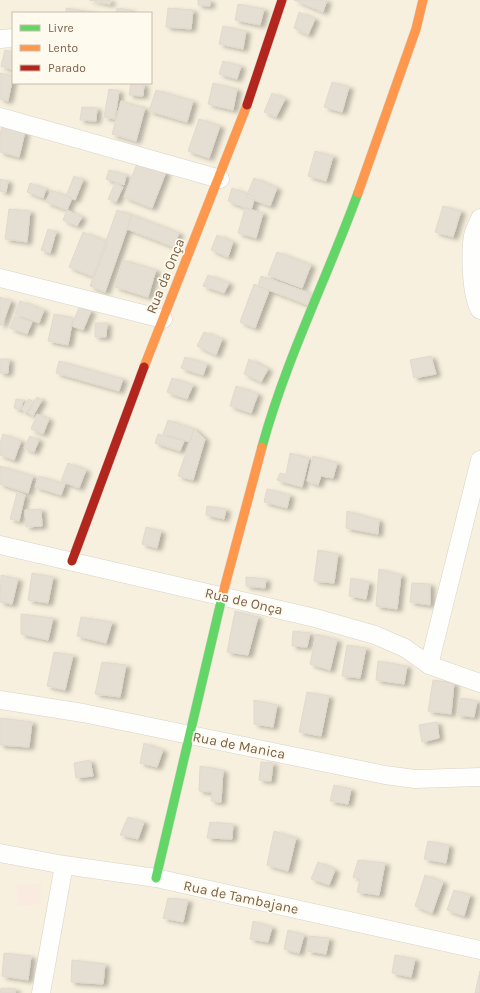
<svg xmlns="http://www.w3.org/2000/svg" width="480" height="993" font-family="Karla,sans-serif">
<style>
.residential{fill:#f7f0de;fill-rule:evenodd}
.commercial{fill:#f9ebdf}
.building{fill:#e5ded3;stroke:#e2d9cd;filter:url(#shadow)}
.lines{fill:none;stroke-linecap:round;stroke-linejoin:round}
.street-casing{stroke:#d8d2ca;stroke-width:19}
.fast-casing{stroke:#d8d1c7;stroke-width:10}
.slow-casing{stroke:#d8d1c7;stroke-width:10}
.jam-casing{stroke:#d8d1c7;stroke-width:10}
.street{stroke:#fefefc;stroke-width:18}
.fast{stroke:#63d668;stroke-width:9}
.slow{stroke:#ff974d;stroke-width:9}
.jam{stroke:#b3261e;stroke-width:9}
.labels{text-anchor:middle;stroke-width:3.5;stroke-linejoin:round;paint-order:stroke}
.street-label{font-size:14px;fill:#7b6047;stroke:#fffaee}
</style>
<defs>
<filter id="shadow"><feDropShadow dx="4.5" dy="2.5" stdDeviation="2" flood-color="#0004"/></filter>
</defs>
<rect width="100%" height="100%" fill="#f8f5ec"/>
<path class="residential" d="M0,0H480V993H0ZM13,13H151V83H13Z"/>
<path class="commercial" d="M41,884L42,904L18,906L16,885Z"/>
<path class="building" d="M89,0H111L110,4Z
M198,0H210V6L198,5Z
M294,0H327L323,12Z
M238,4L264,9L260,25L235,20Z
M66,8L93,12V13H66Z
M117,8L131,10L130,13H116Z
M168,8L193,10L191,29L166,27Z
M299,12L315,19L308,35L294,28Z
M223,26L246,31L243,49L219,44Z
M5,50L13,52V70L1,66Z
M223,61L241,66L237,79L219,74Z
M0,73L13,76L8,101L0,99Z
M332,82L349,87L342,112L324,107Z
M131,83L144,84L143,96L129,95Z
M213,83L237,89L233,110L208,104Z
M109,89L119,91L115,119L104,117Z
M156,90L193,101L187,122L149,111Z
M272,93L285,99L276,117L264,112Z
M121,101L145,108L136,141L112,134Z
M82,107L97,108L96,121L80,120Z
M199,119L220,126L209,158L188,151Z
M2,126L25,132L19,157L0,152V135Z
M315,151L333,156L326,181L308,176Z
M138,161L166,172L152,208L124,197Z
M109,170L126,175L124,185L106,179Z
M74,176L83,180L75,200L66,196Z
M254,178L277,188L270,206L246,197Z
M0,179L8,181L6,192L0,191Z
M30,183L46,189L43,198L27,192Z
M115,183L123,187L116,202L108,199Z
M232,188L255,197L251,210L228,201Z
M51,190L72,198L67,210L46,202Z
M443,206L461,211L453,237L435,232Z
M245,208L263,213L256,238L238,233Z
M9,209L30,211L27,242L5,239Z
M67,210L82,217L77,226L63,220Z
M117,210L132,215L105,292L90,286Z
M132,215L179,233L174,247L127,229Z
M48,229L56,232L50,253L41,250Z
M83,232L108,242L94,277L69,267Z
M217,235L233,242L228,257L211,250Z
M277,252L311,265L302,288L268,275Z
M123,260L156,270L148,297L115,287Z
M208,275L229,283L224,293L203,286Z
M261,276L312,294L308,305L258,286Z
M254,284L269,291L255,328L240,322Z
M0,297L11,301L2,325H0Z
M20,301L44,310L39,323L15,314Z
M79,307L91,311L83,330L72,326Z
M54,314L73,318L68,345L48,341Z
M15,316L32,322L27,334L10,328Z
M95,323H107L106,337H95Z
M204,332L222,339L216,355L197,346Z
M431,356L436,374L414,378L410,360Z
M185,357L207,364L203,375L181,368Z
M0,359H9L8,373H0Z
M249,359L268,369L261,382L244,374Z
M59,361L123,379L119,391L56,373Z
M172,378L193,385L187,399L167,392Z
M236,386L258,394L251,413L230,406Z
M37,397L42,400L33,416L28,413Z
M16,399L23,400L21,409L14,408Z
M29,399L34,402L26,413L21,409Z
M37,414L49,419L43,434L31,429Z
M168,420L194,429L190,442L163,434Z
M194,429L205,439L193,480L178,476Z
M3,434L21,441L14,460L0,455V443Z
M158,434L184,441L180,451L155,443Z
M30,436L39,440L34,452L24,448Z
M290,453L309,458L302,487L277,480L280,473L286,475Z
M313,456L337,463L333,478L321,476L318,485L307,481Z
M68,463L86,470L79,488L61,481Z
M0,466L33,476L28,493L0,484Z
M39,476L65,484L61,495L35,487Z
M267,489L290,495L287,508L264,502Z
M17,493L25,495L19,521L10,519Z
M207,506L226,509L224,519L206,515Z
M41,509L42,526L26,527L25,510Z
M347,511L379,520L378,534L346,528Z
M146,527L161,531L157,548L142,544Z
M318,550L338,554L334,583L314,581Z
M379,569L401,575L397,609L376,606Z
M32,573L53,577L48,603L28,600Z
M1,575L18,579L12,604L0,602Z
M246,577L266,579L265,588L246,586Z
M351,578L369,582L366,599L349,596Z
M412,583L430,584V605L410,602Z
M235,611L258,617L248,655L227,652Z
M21,614L53,618L48,640L21,634Z
M81,617L112,622L106,643L77,636Z
M293,631L310,633L307,647L292,646Z
M316,634L337,640L330,670L310,664Z
M347,645L366,648L360,678L342,676Z
M54,652L73,655L65,690L47,686Z
M378,661L407,666L404,684L376,680Z
M102,662L126,665L120,697L95,694Z
M433,680L454,683L451,714L428,711Z
M307,692L329,696L321,736L299,732Z
M461,698L477,701L474,717L457,715Z
M254,700L277,705L273,727L254,724Z
M0,718L32,722L29,747L0,745Z
M437,722L439,738L422,742L419,725Z
M144,743L163,750L157,767L140,763Z
M90,760L93,776L76,778L74,763Z
M261,762L273,763L271,781L259,780Z
M200,766L223,770L221,802L211,801L212,792L199,791Z
M334,785L351,789L348,804L330,801Z
M128,817L144,822L138,839L120,835Z
M210,822L233,824L232,839L207,838Z
M274,831L296,838L288,871L267,865Z
M428,841L449,845L446,863L424,859Z
M358,860L385,863L379,895L357,892L360,879L353,877Z
M318,862L335,870L329,885L311,879Z
M425,875L443,882L432,913L415,906Z
M454,890L470,895L464,916L447,910Z
M168,898L188,900L183,922L163,918Z
M253,921L272,927L268,942L250,939Z
M288,930L304,935L299,953L284,949Z
M309,936L329,938L326,954L307,951Z
M4,953L31,956L28,980L2,976Z
M395,955L415,959L411,977L392,973Z
M72,960L105,964L103,984L71,982Z
M480,971V993H475Z
M1,988L16,989L15,993H0Z"/>
<g class="lines">
<defs>
<path id="street" d="M0,39L13,38
M0,117L220,179
M480,218C478,224 474,230 473,236C470,253 471,296 480,310
M0,278L163,319
M0,545L315,618L375,635L405,648L429,665L480,683
M429,665L480,460
M0,700L83,713L385,775L415,779L480,777
M0,853L64,865L156,878L480,950
M41,993L64,865"/>
<path id="fast" d="M262,447C286,359 327,278 358,193
M156,878L223,593"/>
<path id="slow" d="M358,193L416,29L423,0
M144,367L247,105
M223,593L262,447"/>
<path id="jam" d="M247,105L282,0
M72,561L144,367"/>
</defs>
<use href="#street" class="street-casing"/>
<use href="#fast" class="fast-casing"/>
<use href="#slow" class="slow-casing"/>
<use href="#jam" class="jam-casing"/>
<use href="#street" class="street"/>
<use href="#fast" class="fast"/>
<use href="#slow" class="slow"/>
<use href="#jam" class="jam"/>
</g>
<g class="labels">
<g class="street-label">
<text transform="translate(165 276) rotate(-68)" y="5">Rua da Onça</text>
<text transform="translate(244 601) rotate(13)" y="5">Rua de Onça</text>
<text transform="translate(239 745) rotate(11)" y="5">Rua de Manica</text>
<text transform="translate(241 897) rotate(12)" y="5">Rua de Tambajane</text>
</g>
</g>
<rect x="12" y="12" width="140" height="72" fill="#fffaee" stroke="#cabcab"/>
<rect x="20" y="25" width="20" height="6" fill="#63d668" stroke="#cabcab"/>
<text x="48" y="32" font-size="12" fill="#7b6047">Livre</text>
<rect x="20" y="45" width="20" height="6" fill="#ff974d" stroke="#cabcab"/>
<text x="48" y="52" font-size="12" fill="#7b6047">Lento</text>
<rect x="20" y="65" width="20" height="6" fill="#b3261e" stroke="#cabcab"/>
<text x="48" y="72" font-size="12" fill="#7b6047">Parado</text>
</svg>
